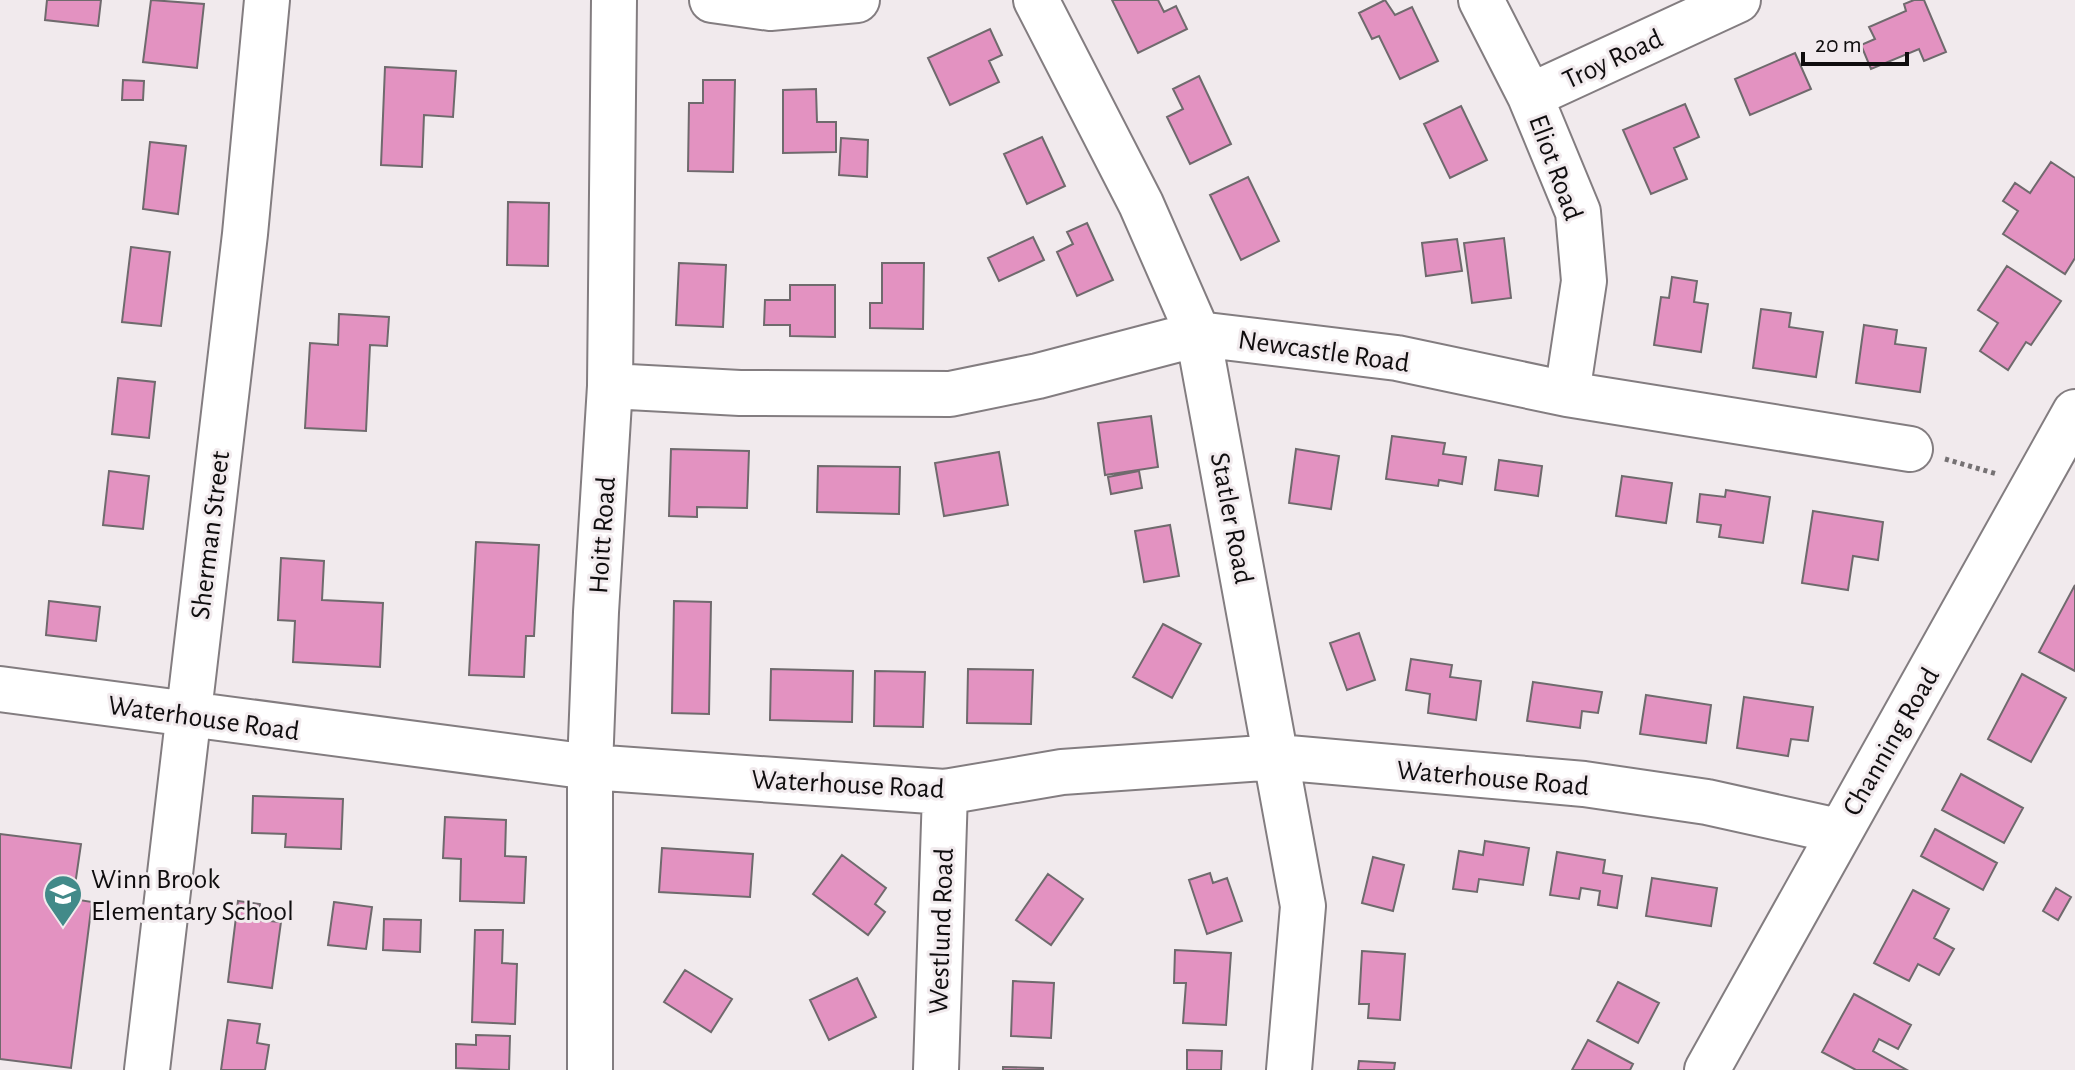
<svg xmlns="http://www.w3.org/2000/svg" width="2075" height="1070" font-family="'Alegreya Sans',sans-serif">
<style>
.building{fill:#e392c1;stroke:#6f6a6d;stroke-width:2}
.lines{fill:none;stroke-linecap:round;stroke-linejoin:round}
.minor-casing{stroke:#837d80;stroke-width:48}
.major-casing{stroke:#837d80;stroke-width:48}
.path{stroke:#757173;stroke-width:5;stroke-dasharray:4 4;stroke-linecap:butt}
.minor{stroke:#fff;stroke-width:44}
.major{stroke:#fff;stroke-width:44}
.labels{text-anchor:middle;stroke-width:6;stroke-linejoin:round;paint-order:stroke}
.street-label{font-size:28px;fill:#0f0d0e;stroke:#f1eaed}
.poi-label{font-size:28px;fill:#0f0d0e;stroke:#f1eaed;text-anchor:start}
</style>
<rect width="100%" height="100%" fill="#f1eaed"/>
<path class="building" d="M47,0H101L98,26L45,20Z
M151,0L204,4L197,68L143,62Z
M1112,0H1158L1164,12L1176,6L1187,29L1138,53Z
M1385,0L1395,15L1412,7L1438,61L1400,79L1379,36L1372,39L1359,13Z
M1914,0H1924L1946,52L1924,61L1919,49L1871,69L1861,45L1875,39L1869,27L1906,11L1904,4Z
M990,29L1002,55L989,61L999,82L950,105L928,58Z
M1795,53L1811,89L1750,115L1735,79Z
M385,67L456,71L453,117L424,115L422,167L381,165Z
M1199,76L1231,144L1190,164L1167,117L1183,109L1173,89Z
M123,80L144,81L143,100H122Z
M703,80H735L733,172L688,171L689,103H703Z
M816,89L817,122H836V152L783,153V90Z
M1685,104L1699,137L1674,148L1687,179L1651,194L1623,130Z
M1461,106L1487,160L1450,178L1424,124Z
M1042,137L1065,186L1027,204L1004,154Z
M841,138L868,140L867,177L839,175Z
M150,142L186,146L178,214L143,209Z
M2051,162L2075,178V258L2065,274L2003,234L2018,211L2003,201L2015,183L2030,193Z
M1248,177L1279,241L1241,260L1210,195Z
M508,202L549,203L548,266L507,265Z
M1087,223L1113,280L1077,296L1057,252L1073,244L1067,232Z
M1033,237L1044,260L999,281L988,258Z
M1504,238L1511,298L1472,303L1464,243Z
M1457,239L1462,271L1426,276L1422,243Z
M131,247L170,252L161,326L122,322Z
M679,263L726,265L723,327L676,325Z
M882,263H924L923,329L870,328V303H882Z
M2007,266L2061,301L2031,345L2026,342L2008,370L1980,351L1998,323L1978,310Z
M1672,277L1697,281L1694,302L1708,304L1701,352L1654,345L1661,297L1669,298Z
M790,285H835V337L790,336V325H764L765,300H790Z
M1761,309L1791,313L1789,327L1823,332L1816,377L1753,368Z
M339,314L389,317L387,346L370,345L366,431L305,428L310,343L338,345Z
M1864,325L1897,330L1895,344L1926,348L1920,392L1856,383Z
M118,378L155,382L149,438L112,434Z
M1151,416L1158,467L1105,475L1098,423Z
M1392,436L1445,443L1443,454L1466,457L1462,484L1439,480L1438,486L1386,479Z
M671,449L749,451L747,508L697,507V517L669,516Z
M1296,449L1339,456L1331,509L1289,503Z
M999,452L1008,505L944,516L935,463Z
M1499,460L1542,466L1538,496L1495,490Z
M818,466L900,467L899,514L817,512Z
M109,471L149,476L143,529L103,525Z
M1139,471L1142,488L1111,494L1108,477Z
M1622,476L1672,483L1666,523L1616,516Z
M1726,490L1770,497L1763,543L1719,537L1721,525L1697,522L1700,494L1725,497Z
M1813,511L1883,522L1878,560L1853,556L1848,590L1802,583Z
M1170,525L1179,576L1144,582L1135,531Z
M476,542L539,545L534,636H526L524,677L469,675Z
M281,558L324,561L322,600L383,603L380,667L293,662L295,621L278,620Z
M2075,585V671L2039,652Z
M49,601L100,607L96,641L46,635Z
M674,601L711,602L709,714L672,713Z
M1163,624L1201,644L1172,698L1133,677Z
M1359,633L1375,680L1347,690L1330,643Z
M1411,659L1452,665L1450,677L1481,681L1476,720L1428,713L1430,694L1406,690Z
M771,669L853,671L852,722L770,720Z
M968,669L1033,670L1031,724L967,723Z
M875,671L925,672L923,727L874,726Z
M2022,674L2066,698L2031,762L1988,739Z
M1533,682L1602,692L1598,713L1582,711L1580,728L1527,721Z
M1646,695L1711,705L1706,743L1640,734Z
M1744,697L1813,707L1808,741L1791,739L1788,756L1737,748Z
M1961,774L2023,808L2004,843L1942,810Z
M253,796L343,799L341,849L285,847L286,834L252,833Z
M445,817L506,820L505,856L526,857L524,903L460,901L461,859L443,858Z
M1935,829L1997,863L1983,890L1921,856Z
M0,834L81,844L73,899L92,902L71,1068L0,1059Z
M1485,841L1529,848L1523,885L1479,879L1477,892L1453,889L1459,851L1483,855Z
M662,848L753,854L750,897L659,892Z
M1557,852L1605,860L1603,873L1622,876L1617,908L1598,905L1600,891L1581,888L1579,899L1550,895Z
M842,855L886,888L875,904L885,912L868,935L813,894Z
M1373,857L1404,865L1393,911L1362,903Z
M1210,873L1213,883L1227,878L1242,921L1207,934L1189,880Z
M1048,874L1083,899L1051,945L1016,920Z
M1652,878L1717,888L1711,926L1646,916Z
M2056,888L2071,897L2058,920L2043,911Z
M1913,890L1949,909L1934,938L1954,949L1939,975L1918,964L1909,981L1874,963Z
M238,901L260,904L258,920L281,922L272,988L228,982Z
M334,902L372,907L366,949L328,945Z
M384,919L421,920L420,952L383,950Z
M475,930H503L502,963L517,964L515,1024L472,1022Z
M1175,950L1231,953L1226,1025L1183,1023L1186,983H1174Z
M1362,951L1405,954L1400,1020L1368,1018L1369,1004H1359Z
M685,970L732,999L711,1032L664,1002Z
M857,978L876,1017L829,1040L810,1000Z
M1013,981L1054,983L1051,1038L1011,1036Z
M1618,982L1659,1003L1638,1043L1597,1021Z
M1854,994L1911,1025L1898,1049L1879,1039L1873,1051L1907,1070H1856L1822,1052Z
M228,1020L260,1024L257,1043L269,1045L265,1070H221Z
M476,1035L510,1036L509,1070L456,1068V1044L476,1045Z
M1588,1040L1633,1064L1630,1070H1572Z
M1187,1050L1222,1051L1221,1070H1187Z
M1359,1061L1395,1063L1394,1070H1358Z
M1003,1067L1043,1068V1070H1003Z"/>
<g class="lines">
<defs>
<path id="minor" d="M1036,0L1141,204L1198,334L1303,906L1289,1070
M1481,0L1530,96L1578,212L1584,281L1567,394
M1530,96L1738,0
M610,386L740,393L950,394L1038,376L1198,334L1397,358L1567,394L1910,449
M0,689L590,767L945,792L1062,772L1277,757L1584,784L1707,802L1838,831
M147,1070L245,234L267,0
M590,1070V767L596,612L610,386L614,0
M936,1070L945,792
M1707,1070L2075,412"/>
<path id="major" d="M712,0L770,8L857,0"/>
</defs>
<use href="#minor" class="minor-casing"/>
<use href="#major" class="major-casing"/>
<path class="path" d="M1945,459L1997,474"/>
<use href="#minor" class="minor"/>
<use href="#major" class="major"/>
</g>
<defs>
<symbol id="school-pin" viewBox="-11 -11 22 30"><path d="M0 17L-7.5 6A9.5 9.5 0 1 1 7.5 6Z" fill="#428a89" stroke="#f1eaed"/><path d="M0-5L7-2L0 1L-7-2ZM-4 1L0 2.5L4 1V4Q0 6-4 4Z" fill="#fff"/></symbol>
</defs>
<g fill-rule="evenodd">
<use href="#school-pin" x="41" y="872" width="44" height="60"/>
</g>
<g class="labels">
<g class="street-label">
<text transform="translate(1612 58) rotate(-25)" y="10">Troy Road</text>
<text transform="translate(1557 167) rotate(70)" y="10">Eliot Road</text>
<text transform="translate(1324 350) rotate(8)" y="10">Newcastle Road</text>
<text transform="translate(1233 518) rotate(79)" y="10">Statler Road</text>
<text transform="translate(209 535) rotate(-83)" y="10">Sherman Street</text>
<text transform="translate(601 535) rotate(-86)" y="10">Hoitt Road</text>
<text transform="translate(204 717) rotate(8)" y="10">Waterhouse Road</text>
<text transform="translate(1890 741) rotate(-60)" y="10">Channing Road</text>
<text transform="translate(1493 777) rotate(5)" y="10">Waterhouse Road</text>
<text transform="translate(848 783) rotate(3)" y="10">Waterhouse Road</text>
<text transform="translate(940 931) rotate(-88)" y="10">Westlund Road</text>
</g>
<g class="poi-label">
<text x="91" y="888">Winn Brook<tspan x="91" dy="32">Elementary School</tspan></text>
</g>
</g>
<path d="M1803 52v12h104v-12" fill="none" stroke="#0f0d0e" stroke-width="4"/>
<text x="1815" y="52" font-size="24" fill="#0f0d0e" stroke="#f1eaed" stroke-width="6" paint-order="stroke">20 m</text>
</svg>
